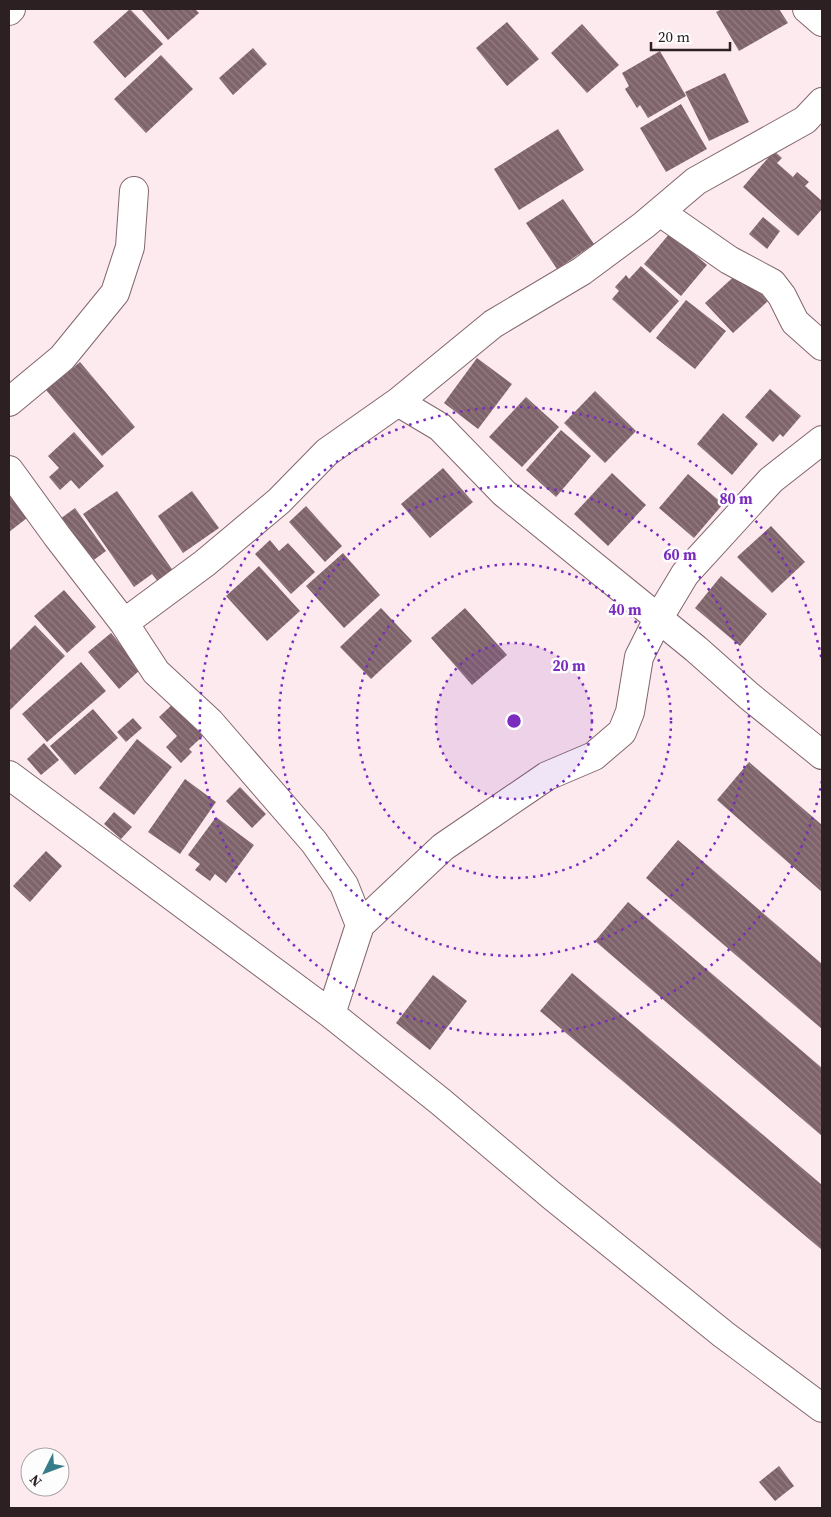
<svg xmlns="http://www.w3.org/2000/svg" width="831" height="1517" font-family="'Source Serif 4',serif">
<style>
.building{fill:url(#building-back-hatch)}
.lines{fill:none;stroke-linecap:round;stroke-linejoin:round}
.minor-casing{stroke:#82666d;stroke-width:30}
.minor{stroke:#fff;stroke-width:28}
.ring{fill:none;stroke:#7b2cbf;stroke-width:2.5;stroke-dasharray:2.5 5}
.centre{fill:#7b2cbf;stroke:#fdfdfd;stroke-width:2.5}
.ring-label{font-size:15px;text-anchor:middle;font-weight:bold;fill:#7b2cbf;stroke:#fdfdfd;stroke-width:5;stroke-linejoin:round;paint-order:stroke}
</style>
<defs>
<pattern id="building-back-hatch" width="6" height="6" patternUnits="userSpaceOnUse" patternTransform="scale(1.25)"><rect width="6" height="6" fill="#7e636a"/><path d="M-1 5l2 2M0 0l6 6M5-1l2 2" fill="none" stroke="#927e83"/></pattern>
</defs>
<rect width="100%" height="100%" fill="#fdeaee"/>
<path class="building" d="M130,9L163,44L125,78L93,42Z
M141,9H195L199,13L168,40Z
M722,9H779L788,23L739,51L716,12Z
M507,22L539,59L507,86L476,48Z
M582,24L619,65L587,93L551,53Z
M253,48L267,64L233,95L219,78Z
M660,51L686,96L648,118L640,105L637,108L625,89L629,86L622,73Z
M161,55L193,89L146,133L114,99Z
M725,73L749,122L709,141L685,92Z
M681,104L707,149L666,172L640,128Z
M558,129L584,170L519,210L494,169Z
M774,151L782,158L777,163L793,177L797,172L809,182L805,186L822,201V209L798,236L743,187Z
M563,199L594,244L557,269L526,223Z
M763,217L780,231L767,249L749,234Z
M670,233L707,265L681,296L644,264Z
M641,266L679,301L650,333L612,299L619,291L615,287L626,275L629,279Z
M740,271L768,301L733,333L705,303Z
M686,300L726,331L695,369L656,338Z
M477,358L512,384L478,429L444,403Z
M80,362L135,427L102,456L46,390Z
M770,389L801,416L783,437L780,434L773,442L745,417Z
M595,391L636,431L605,463L564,423Z
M526,397L559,427L522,467L489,437Z
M723,413L758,444L732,475L697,444Z
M561,430L591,456L556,497L526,470Z
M74,432L104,466L79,489L71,480L60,490L49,477L59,468L48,456Z
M443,468L473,502L430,538L401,504Z
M612,473L646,505L608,546L574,514Z
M688,474L723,504L694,538L659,508Z
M117,491L174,572L159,583L152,574L134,587L83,514Z
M192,491L219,528L183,553L158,516Z
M9,495L27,518L9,532Z
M306,506L342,546L325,562L289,522Z
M75,508L106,551L91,562L60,519Z
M771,526L805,562L772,593L737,557Z
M270,540L279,551L288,543L315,572L291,594L255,554Z
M343,553L380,595L344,628L306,586Z
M259,566L300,611L267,641L226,596Z
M721,576L767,614L740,646L695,608Z
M64,590L96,627L67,653L34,616Z
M381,608L412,641L371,679L340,647Z
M465,608L507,655L472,685L431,638Z
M35,625L65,656L10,710L9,708V651Z
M111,633L141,669L119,689L88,652Z
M81,662L106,691L47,742L22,714Z
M175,702L205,734L189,749L192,752L181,763L166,747L177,736L159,717Z
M93,709L118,738L75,775L50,746Z
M133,718L142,728L126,742L117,732Z
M137,739L172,767L134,815L99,788Z
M44,743L59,760L41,775L27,759Z
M749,762L822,825V892L717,800Z
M185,779L216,802L180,854L148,832Z
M240,787L266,814L252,828L226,801Z
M114,812L132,827L121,839L104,824Z
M216,817L254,845L226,883L215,874L210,881L195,870L200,864L188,855Z
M678,840L822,964V1029L646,878Z
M46,851L62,866L30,902L13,886Z
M628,902L822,1068V1136L595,941Z
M572,973L822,1185V1250L540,1011Z
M433,975L467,1001L430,1050L396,1023Z
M779,1466L794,1486L775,1501L759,1482Z"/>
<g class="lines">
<defs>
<path id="minor" d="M807,9L822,22
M9,11L11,9
M660,212L729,260L772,283L782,296L795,322L822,346
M9,402L62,358L115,293L130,247L134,191
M398,402L493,324L582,271L644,225L696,181L805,120L822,102
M9,470L57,536L124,623L156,672L210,722L314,842L344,885L360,925
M124,623L205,563L279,501L327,452L398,402L440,427L504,493L696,649L749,696L822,755
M9,775L331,1014L441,1102L551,1195L723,1334L822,1408
M331,1014L360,925L443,847L547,776L594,756L622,732L630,712L639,657L658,619L685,574L771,480L822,440"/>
</defs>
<use href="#minor" class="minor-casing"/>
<use href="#minor" class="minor"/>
</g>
<circle cx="514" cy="721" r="78" fill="#7b2cbf" fill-opacity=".12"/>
<g class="ring">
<circle cx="514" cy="721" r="78"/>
<circle cx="514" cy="721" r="157"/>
<circle cx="514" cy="721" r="235"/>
<path d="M822 781A314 314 0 1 1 822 661"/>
</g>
<circle cx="514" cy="721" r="8" class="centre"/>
<g class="ring-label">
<text x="736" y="504">80 m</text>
<text x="680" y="560">60 m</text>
<text x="625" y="615">40 m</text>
<text x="569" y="671">20 m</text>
</g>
<rect width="831" height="1517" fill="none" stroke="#2c2023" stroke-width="20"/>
<g transform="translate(45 1472) rotate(228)"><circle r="24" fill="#fdfdfd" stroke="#a9a5a6"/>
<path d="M0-4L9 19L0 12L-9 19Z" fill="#377d89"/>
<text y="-8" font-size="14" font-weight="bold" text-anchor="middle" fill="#2c2023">N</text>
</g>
<path d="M651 42v8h79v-8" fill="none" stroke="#2c2023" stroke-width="2.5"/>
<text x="658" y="42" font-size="15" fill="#2c2023" stroke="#fdfdfd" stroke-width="4" paint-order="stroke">20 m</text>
</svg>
